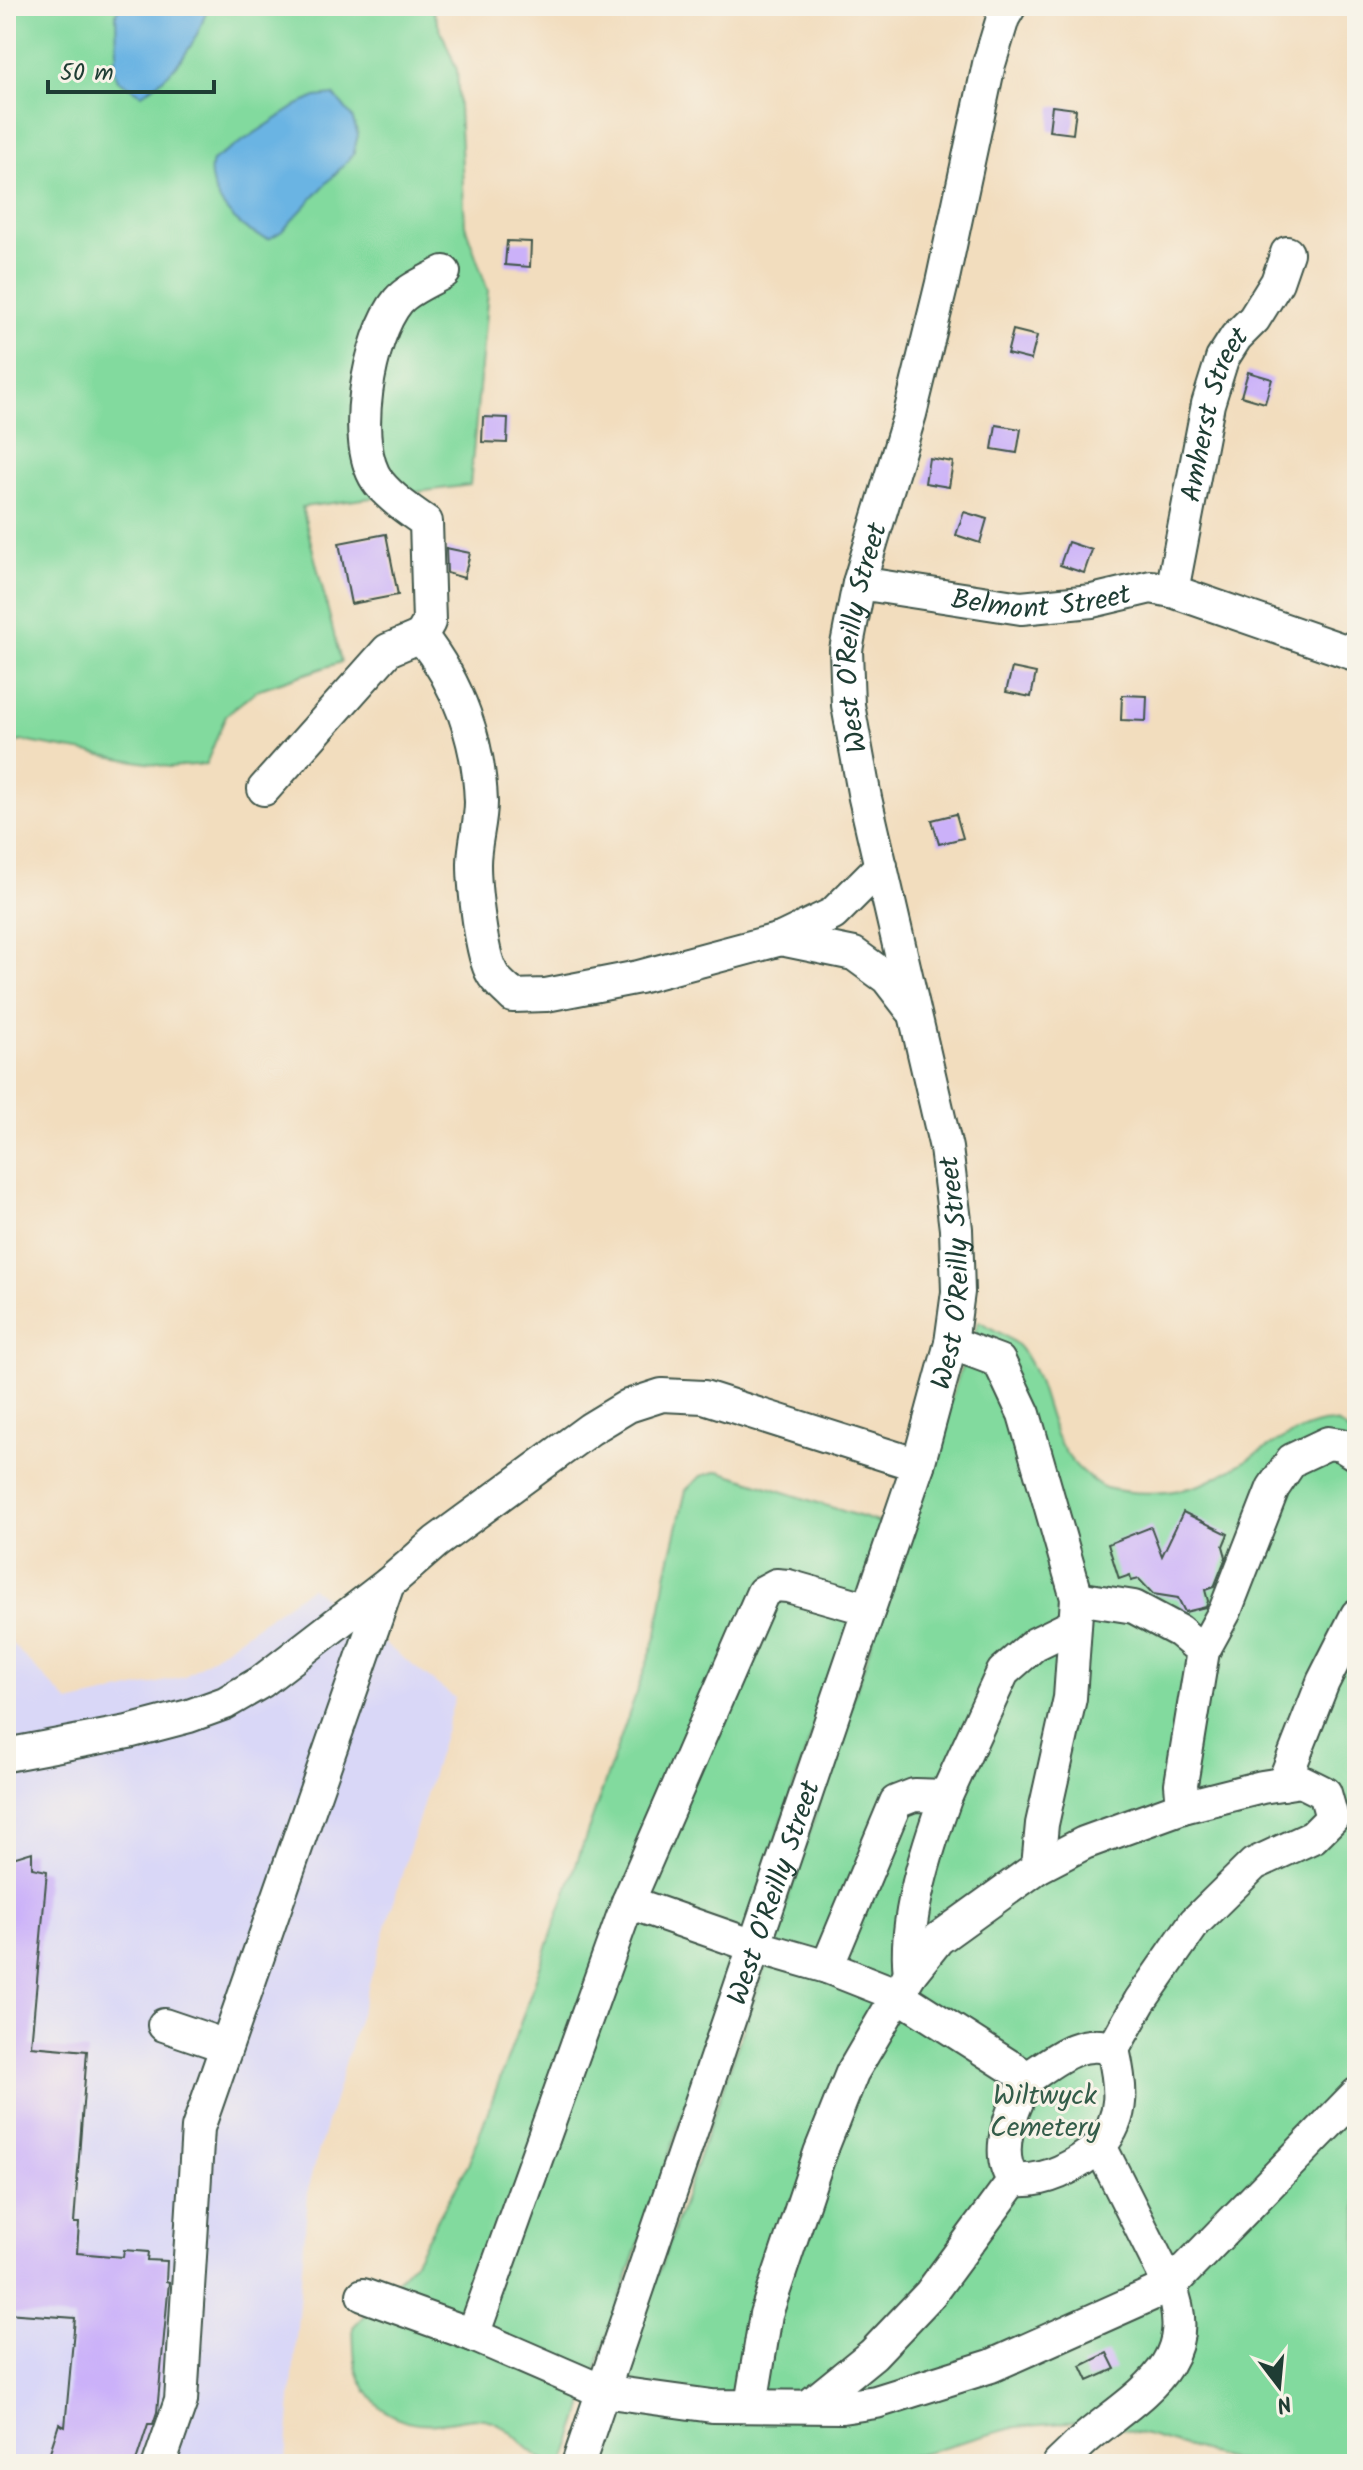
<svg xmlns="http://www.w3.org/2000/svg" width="1363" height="2470" font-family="Kalam,sans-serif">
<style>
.built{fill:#d9d7f7}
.green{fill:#82da9e;stroke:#508c69;stroke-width:2}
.water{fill:#6bb4e3;stroke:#45788c;stroke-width:2}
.building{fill:#cbb1f9}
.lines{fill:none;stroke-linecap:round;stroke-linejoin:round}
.minor-casing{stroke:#3f5549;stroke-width:36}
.minor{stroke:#fff;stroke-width:32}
.labels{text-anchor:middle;stroke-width:6;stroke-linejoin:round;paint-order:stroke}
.street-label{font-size:28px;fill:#1f3d34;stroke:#f7f3e8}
.park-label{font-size:28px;fill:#335c49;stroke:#f7f3e8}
</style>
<rect width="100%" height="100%" fill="#f7f3e8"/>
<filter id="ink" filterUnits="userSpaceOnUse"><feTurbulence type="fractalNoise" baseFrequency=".0125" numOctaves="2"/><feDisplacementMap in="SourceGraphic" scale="16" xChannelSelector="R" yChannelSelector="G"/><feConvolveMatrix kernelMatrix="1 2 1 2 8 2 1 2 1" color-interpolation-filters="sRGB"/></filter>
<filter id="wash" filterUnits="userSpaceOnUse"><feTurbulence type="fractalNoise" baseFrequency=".006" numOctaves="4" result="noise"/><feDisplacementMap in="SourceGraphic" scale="32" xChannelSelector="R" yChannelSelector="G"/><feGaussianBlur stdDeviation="1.8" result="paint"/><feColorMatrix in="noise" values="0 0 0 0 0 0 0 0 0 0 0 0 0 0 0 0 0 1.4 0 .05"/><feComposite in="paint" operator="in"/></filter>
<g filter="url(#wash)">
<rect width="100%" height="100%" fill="#f2ddbe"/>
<path class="built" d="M311,1587L455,1698L309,2183L286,2460L284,2464H6V1616L11,1643L69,1703L184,1677Z"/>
<path class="green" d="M6,6H431L457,70L465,225L488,291L470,485L302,507L341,662L257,690L226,715L206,764L169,767L23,741L6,744Z
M979,1321C991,1329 1011,1337 1020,1348C1052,1388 1041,1439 1086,1475C1092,1479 1099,1486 1106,1488C1135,1495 1174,1495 1202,1484C1234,1473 1309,1412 1338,1424C1345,1427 1351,1435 1357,1440V2464H1249L1110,2425L1064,2423L1016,2427L882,2464H592L774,1941L959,1374Z
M719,1471L883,1524L564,2464C531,2464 520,2432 492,2421C472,2414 458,2422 438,2423C398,2427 370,2408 357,2370C353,2358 354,2340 353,2327L414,2262L468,2165L514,2041L657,1634L666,1575L686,1490L701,1476Z"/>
<path class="water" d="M119,6H208C196,45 177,72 142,94L118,80L112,65L117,54L116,14Z
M334,95L352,117L358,135L353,155L282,231L269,239C239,233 203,192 212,161L298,105L316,97Z"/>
<g id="blocks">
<path class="building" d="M1052,106L1076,109L1073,134L1049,131Z
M507,241L531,242L530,267L505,265Z
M1013,330L1037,336L1031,360L1007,354Z
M1248,372L1272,379L1265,403L1241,396Z
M483,417L508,418L507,443L482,442Z
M996,425L1021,429L1017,453L992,449Z
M929,458L953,462L949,487L925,483Z
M964,512L987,519L980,543L956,535Z
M386,534L398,595L351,604L339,543Z
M1068,542L1092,550L1084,573L1060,565Z
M446,548L470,553L464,578L447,573Z
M1012,668L1036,673L1031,697L1006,692Z
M1122,695L1147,696L1146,721L1121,720Z
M956,814L963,838L939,844L932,820Z
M1183,1512L1228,1534L1223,1546L1226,1557L1214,1587L1205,1590L1208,1601L1206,1607L1185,1612L1178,1598L1153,1594L1139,1579L1131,1581L1130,1575L1119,1579L1108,1544L1151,1527L1162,1556Z
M32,1852V1868L47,1871L31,2046L87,2051L74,2223H79L77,2253L123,2257L124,2250L148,2252L147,2260L167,2261L166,2281L169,2282L157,2412L153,2424H148L135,2464H46L59,2424L65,2427L75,2318L6,2313V1860Z
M1107,2353L1115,2369L1088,2381L1081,2366Z"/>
</g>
</g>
<g filter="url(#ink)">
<use href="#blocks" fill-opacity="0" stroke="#3f5549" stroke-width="2"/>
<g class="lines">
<defs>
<g id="minor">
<path id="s1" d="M859,583L1021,608L1092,601L1151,587L1172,591L1357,655"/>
<path id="s2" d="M1172,591L1208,404L1222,359L1236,337L1254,319L1277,282L1287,253"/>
<path d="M421,636L429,622L426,522C410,511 391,498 379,483C349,445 369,336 398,301C408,289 431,280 444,272"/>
<path d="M264,789L388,650L421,636C459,684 479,742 481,802C481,823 474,843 474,864C474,886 481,955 492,973C496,982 507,989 513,996L546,995L639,977L781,939L833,914L881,866"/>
<path d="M781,939L854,954L887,978L911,1009"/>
<path d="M951,1343L999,1361L1024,1414L1077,1598L1070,1698L1042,1824L1038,1867"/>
<path d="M1077,1598L1134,1607L1179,1631L1203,1651"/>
<path d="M869,1609L788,1586L776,1585L763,1592L628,1902L473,2335L602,2391L712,2406L842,2407L876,2402L991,2366L1170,2286L1100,2146C1126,2116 1121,2085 1113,2049"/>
<path d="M6,1755L128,1732L189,1716L225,1703L261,1682L388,1584"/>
<path d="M1283,1784L1323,1682L1357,1615"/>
<path d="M1183,1807L1181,1784L1203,1651L1225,1611L1273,1488L1292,1460L1328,1443L1341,1445L1357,1455"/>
<path d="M628,1902L754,1946L827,1967L898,1995L1028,2078C1055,2060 1080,2037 1113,2049L1140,2001L1195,1922L1254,1864L1313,1837L1332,1818L1325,1793L1301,1781L1262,1787L1183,1807L1084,1843L1038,1867L938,1939L910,1974L852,2073L820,2153L766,2314L751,2405"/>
<path d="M827,1967L896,1802L914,1795L946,1796L1003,1672L1035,1644L1074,1625"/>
<path d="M910,1974C903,1921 928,1846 946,1796"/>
<path d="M164,2025L226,2046"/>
<path d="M1014,2180C1046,2183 1075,2167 1100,2146"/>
<path d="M363,2295L473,2335"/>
<path d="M809,2406L873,2354L930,2294L1014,2180C992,2152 1014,2106 1028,2078"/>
<path d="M159,2464L181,2401L198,2128L388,1584L436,1542L590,1429L628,1406L662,1395L704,1397L918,1465"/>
<path id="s3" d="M578,2464L918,1465L951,1343L958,1292L956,1229L946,1148L865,798L848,705L846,650L859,583L910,414L942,283L989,64L1003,18L1010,6"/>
<path d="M1059,2464C1070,2454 1080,2443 1091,2434C1141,2393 1201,2362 1170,2286L1357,2094"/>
</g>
</defs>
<use href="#minor" class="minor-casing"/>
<use href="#minor" class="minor"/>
</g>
</g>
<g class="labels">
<g class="street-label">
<text dy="10" stroke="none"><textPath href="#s2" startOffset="182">Amherst Street</textPath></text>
<text dy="10" stroke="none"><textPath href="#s1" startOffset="184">Belmont Street</textPath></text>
<text dy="10" stroke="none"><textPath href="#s3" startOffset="1900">West O'Reilly Street</textPath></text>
<text dy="10" stroke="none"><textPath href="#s3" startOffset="1252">West O'Reilly Street</textPath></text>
<text dy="10" stroke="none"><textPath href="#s3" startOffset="604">West O'Reilly Street</textPath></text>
</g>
<g class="park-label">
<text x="1045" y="2104">Wiltwyck<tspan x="1045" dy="32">Cemetery</tspan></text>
</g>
</g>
<rect width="1363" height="2470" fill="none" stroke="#f7f3e8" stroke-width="32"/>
<g transform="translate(1279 2386) rotate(164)" stroke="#f7f3e8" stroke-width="6" paint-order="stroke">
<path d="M0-6L14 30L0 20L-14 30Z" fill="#1f3d34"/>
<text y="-12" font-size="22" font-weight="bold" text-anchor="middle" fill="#1f3d34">N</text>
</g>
<path d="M48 80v12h166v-12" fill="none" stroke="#1f3d34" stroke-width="4"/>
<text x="60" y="80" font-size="24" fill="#1f3d34" stroke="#f7f3e8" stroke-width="6" paint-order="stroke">50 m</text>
</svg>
